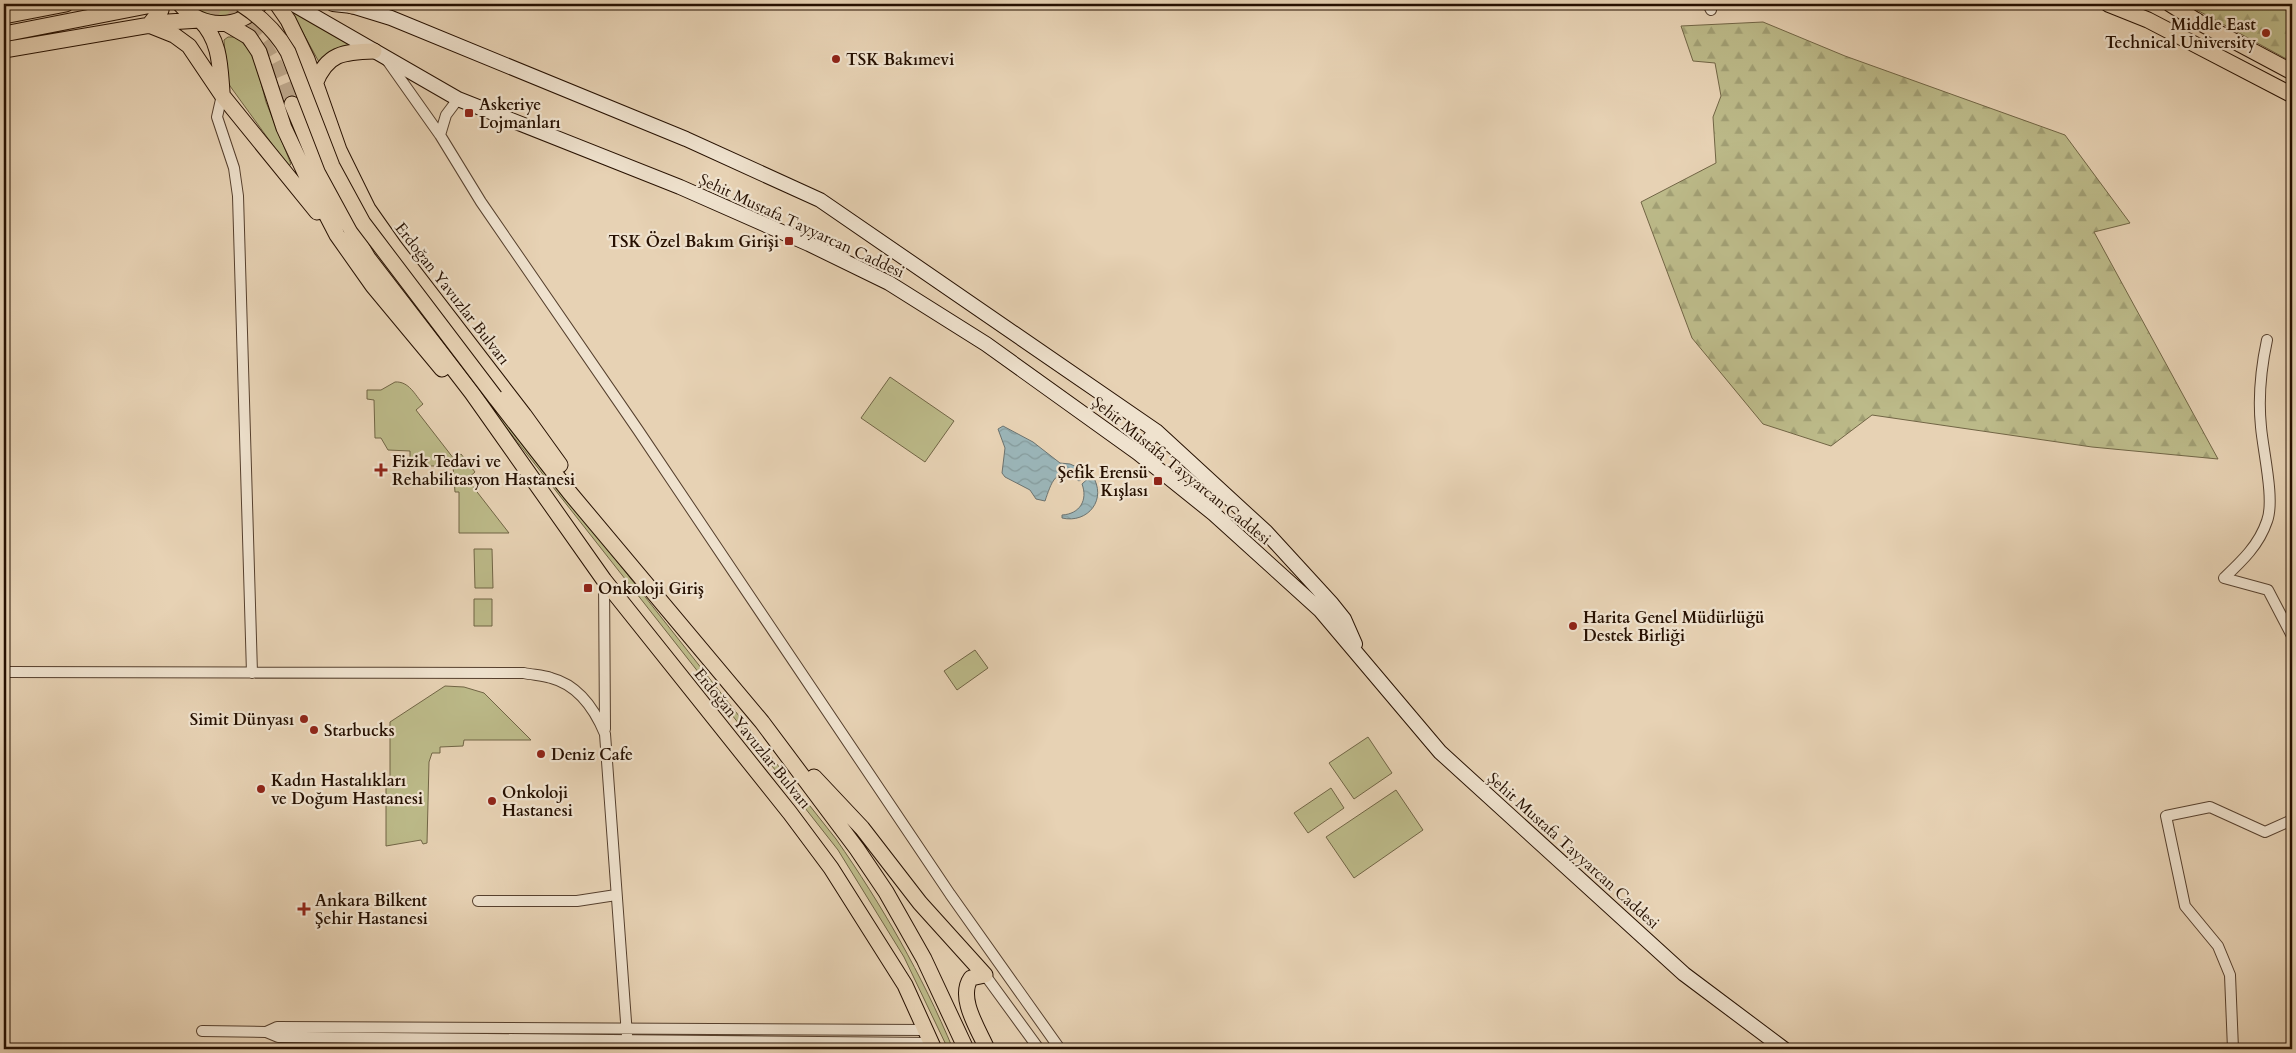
<svg xmlns="http://www.w3.org/2000/svg" width="2296" height="1053" font-family="Cardo,serif">
<style>
.grass{fill:#bcba89;stroke:#716545}
.forest{fill:url(#forest-firs);stroke:#716545}
.water{fill:url(#water-waves);stroke:#6c736f}
.lines{fill:none;stroke-linecap:round;stroke-linejoin:round}
.primary-tunnel{stroke:#c0ab90;stroke-width:15;stroke-dasharray:15 8;stroke-linecap:butt}
.street-casing{stroke:#56402e;stroke-width:12}
.secondary-casing{stroke:#261001;stroke-width:16}
.primary-casing{stroke:#261001;stroke-width:17}
.street{stroke:#efe2ce;stroke-width:10}
.secondary{stroke:#efe2ce;stroke-width:14}
.primary{stroke:#e7d2b4;stroke-width:15}
.primary-bridge-casing{stroke:#261001;stroke-width:17;stroke-linecap:butt}
.primary-bridge{stroke:#e7d2b4;stroke-width:15}
.poi-dot{fill:#8f2418;stroke:#efe2ce;stroke-width:2}
.labels{text-anchor:middle;stroke-width:4.5;stroke-linejoin:round;paint-order:stroke}
.poi-label{font-size:16px;font-weight:bold;fill:#261001;stroke:#efe2ce;text-anchor:start}
.street-label{font-size:16px;fill:#261001;stroke:#efe2ce}
</style>
<defs>
<pattern id="forest-firs" width="22" height="20" patternUnits="userSpaceOnUse" patternTransform="scale(1.25)"><rect width="22" height="20" fill="#bcba89"/><path d="M5 1l3.5 6h-7zM16 11l3.5 6h-7z" fill="#a19f74"/></pattern>
<pattern id="water-waves" width="16" height="10" patternUnits="userSpaceOnUse" patternTransform="scale(1.25)"><rect width="16" height="10" fill="#9bb5b8"/><path d="M0 5q4-4 8 0t8 0" fill="none" stroke="#859b9c"/></pattern>
</defs>
<rect width="100%" height="100%" fill="#e7d2b4"/>
<filter id="stains"><feTurbulence type="fractalNoise" baseFrequency=".004" numOctaves="4"/><feColorMatrix values="0 0 0 0 .2 0 0 0 0 .09 0 0 0 0 .02 0 0 0 .5 -.17"/></filter>
<radialGradient id="worn" r=".72"><stop offset=".6" stop-color="#630" stop-opacity="0"/><stop offset="1" stop-color="#630" stop-opacity=".3"/></radialGradient>
<path class="grass" d="M190,4H254C235,21 209,22 190,4Z
M291,11L350,45L329,52L319,62Z
M228,37H236L241,41L254,56L266,102L291,164L288,166L230,86L227,80L224,40Z
M890,377L954,421L925,462L861,418Z
M395,382C409,381 415,395 423,404L416,410L454,459L461,454L475,472L467,479L509,533H459V492H455L453,466H410V451L388,450L381,438H375L374,400L367,399V390H381Z
M486,395L836,839C882,905 922,975 953,1049H948L904,957L838,850L483,398Z
M474,549H492L493,588H475Z
M474,599H492V626H474Z
M975,650L988,668L957,690L944,671Z
M445,686L464,687L484,693L531,740H464L463,746L440,747V753H432L429,762L427,843L423,844L421,840L386,846V782H390V722Z
M1368,737L1392,773L1354,799L1329,763Z
M1331,788L1344,808L1308,833L1294,813Z
M1396,790L1423,830L1354,878L1326,837Z"/>
<path class="forest" d="M2186,4H2292V62Z
M1763,22L1845,56L2065,135L2130,223L2094,232L2218,459L2092,447L1872,415L1831,446L1763,424L1692,338L1641,202L1716,163L1713,117L1721,96L1715,63L1693,61L1681,26Z"/>
<path class="water" d="M1003,426L1033,442L1060,463L1070,464L1090,473L1079,481C1056,463 1051,484 1045,501L1036,499L1030,490L1005,477L1002,473L1005,448L998,429Z
M1092,475C1108,499 1088,524 1062,518V515C1080,514 1088,500 1082,484Z"/>
<g class="lines">
<path class="primary-tunnel" d="M207,4C259,23 273,55 292,104"/>
<defs>
<path id="street" d="M1708,4L1711,10
M387,60L440,135L481,202L638,430L950,894L1060,1049
M222,95L217,117L234,168L238,196L252,673
M440,135L446,115L458,99
M2267,340C2261,368 2258,398 2261,427C2263,451 2275,500 2267,521C2259,545 2242,561 2224,578L2268,590L2292,636
M604,580L605,729
M4,672L524,673C533,675 543,675 551,678C578,685 595,710 605,734L628,1049
M478,901H577L616,895
M985,975L1039,1049
M202,1031L266,1032L278,1037L932,1043
M266,1032L277,1027L926,1030
M2233,1049L2230,975L2218,946L2185,906L2166,816L2210,807L2265,832L2292,820"/>
<path id="secondary" d="M293,4L458,99L680,187L809,244L889,283L986,344L1138,453L1214,514L1320,610L1440,752L1684,974L1784,1049
M333,4L352,6L391,18L686,139L820,200L1156,431L1266,532L1332,604L1344,619L1355,644
M1138,453L1156,431"/>
<path id="primary" d="M162,4L161,10L149,25L174,35L189,46L222,95L317,212
M180,4C201,29 239,31 260,4
M277,4L288,20L307,59L339,150L368,209L394,246L524,415L560,465
M349,4L352,6
M2108,4L2148,20L2292,95
M2170,4L2202,24L2292,72
M4,16L66,4
M200,20C220,40 220,65 222,92
M227,24L249,37L259,52L284,128L308,179L337,235L373,286L442,369
M4,34L147,6
M4,50L168,22L200,20
M315,84C327,53 343,52 374,51
M292,104L326,186L368,258L472,393L604,580L790,813L831,868L905,985L934,1049
M495,397L570,493L762,722L857,849L886,892L924,959L966,1049
M814,777L862,828L920,903L985,975
M985,975L971,978C957,998 979,1030 987,1049"/>
</defs>
<use href="#street" class="street-casing"/>
<use href="#secondary" class="secondary-casing"/>
<use href="#primary" class="primary-casing"/>
<use href="#street" class="street"/>
<use href="#secondary" class="secondary"/>
<use href="#primary" class="primary"/>
<defs>
<path id="primary-bridge" d="M241,4C261,17 276,31 288,52L332,166L363,223L495,397"/>
</defs>
<use href="#primary-bridge" class="primary-bridge-casing"/>
<use href="#primary-bridge" class="primary-bridge"/>
</g>
<g class="poi-dot">
<circle cx="2266" cy="33" r="5"/>
<circle cx="836" cy="59" r="5"/>
<rect x="464" y="108" width="10" height="10" rx="2.5"/>
<rect x="784" y="236" width="10" height="10" rx="2.5"/>
<path d="M378.5 462.5h5v5h5v5h-5v5h-5v-5h-5v-5h5z"/>
<rect x="1153" y="476" width="10" height="10" rx="2.5"/>
<rect x="583" y="583" width="10" height="10" rx="2.5"/>
<circle cx="1573" cy="626" r="5"/>
<circle cx="304" cy="719" r="5"/>
<circle cx="314" cy="730" r="5"/>
<circle cx="541" cy="754" r="5"/>
<circle cx="261" cy="789" r="5"/>
<circle cx="492" cy="801" r="5"/>
<path d="M301.5 901.5h5v5h5v5h-5v5h-5v-5h-5v-5h5z"/>
</g>
<g class="labels">
<g class="poi-label">
<text x="2256" y="30" text-anchor="end">Middle East<tspan x="2256" dy="18">Technical University</tspan></text>
<text x="846" y="65">TSK Bakımevi</text>
<text x="479" y="110">Askeriye<tspan x="479" dy="18">Lojmanları</tspan></text>
<text x="779" y="247" text-anchor="end">TSK Özel Bakım Girişi</text>
<text x="392" y="467">Fizik Tedavi ve<tspan x="392" dy="18">Rehabilitasyon Hastanesi</tspan></text>
<text x="1148" y="478" text-anchor="end">Şefik Erensü<tspan x="1148" dy="18">Kışlası</tspan></text>
<text x="598" y="594">Onkoloji Giriş</text>
<text x="1583" y="623">Harita Genel Müdürlüğü<tspan x="1583" dy="18">Destek Birliği</tspan></text>
<text x="294" y="725" text-anchor="end">Simit Dünyası</text>
<text x="324" y="736">Starbucks</text>
<text x="551" y="760">Deniz Cafe</text>
<text x="271" y="786">Kadın Hastalıkları<tspan x="271" dy="18">ve Doğum Hastanesi</tspan></text>
<text x="502" y="798">Onkoloji<tspan x="502" dy="18">Hastanesi</tspan></text>
<text x="315" y="906">Ankara Bilkent<tspan x="315" dy="18">Şehir Hastanesi</tspan></text>
</g>
<g class="street-label">
<text transform="translate(802 225) rotate(25)" y="6">Şehit Mustafa Tayyarcan Caddesi</text>
<text transform="translate(453 293) rotate(52)" y="6">Erdoğan Yavuzlar Bulvarı</text>
<text transform="translate(1182 470) rotate(39)" y="6">Şehit Mustafa Tayyarcan Caddesi</text>
<text transform="translate(753 738) rotate(51)" y="6">Erdoğan Yavuzlar Bulvarı</text>
<text transform="translate(1574 850) rotate(42)" y="6">Şehit Mustafa Tayyarcan Caddesi</text>
</g>
</g>
<rect width="2296" height="1053" fill="none" stroke="#e7d2b4" stroke-width="20"/>
<rect x="5" y="5" width="2286" height="1043" fill="none" stroke="#261001" stroke-width="2.5"/>
<rect x="10" y="10" width="2276" height="1033" fill="none" stroke="#261001"/>
<rect width="100%" height="100%" filter="url(#stains)"/>
<rect width="100%" height="100%" fill="url(#worn)"/>
</svg>
